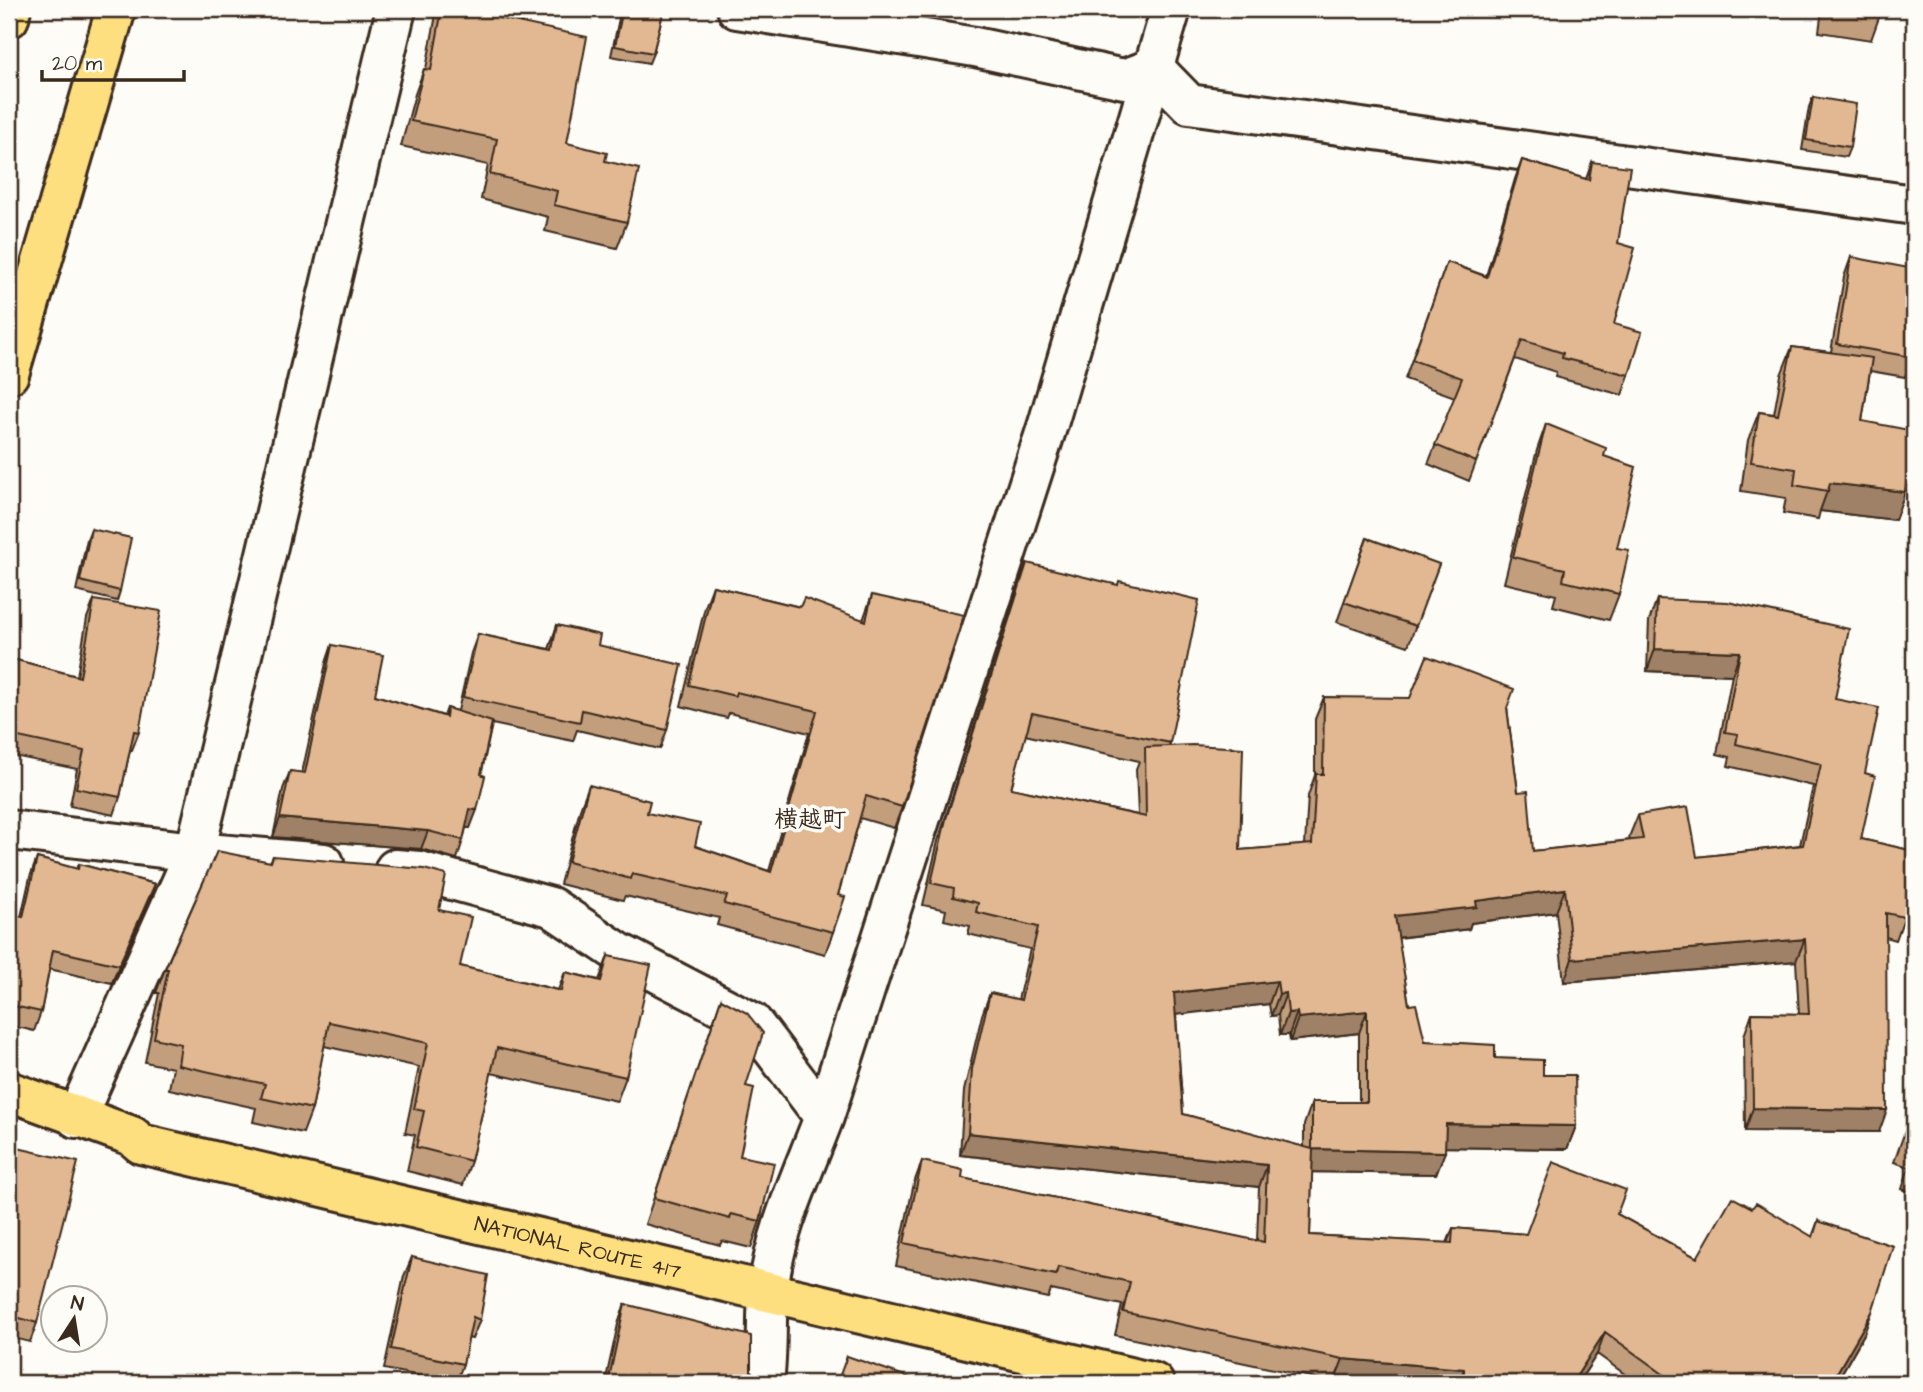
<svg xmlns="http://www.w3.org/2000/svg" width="1923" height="1392" font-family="'Architects Daughter','Klee One',sans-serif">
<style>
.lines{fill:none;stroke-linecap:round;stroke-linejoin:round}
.minor-casing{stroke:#3b2a1e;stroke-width:44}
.trunk-casing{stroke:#3b2a1e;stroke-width:44}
.motorway-casing{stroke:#3b2a1e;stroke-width:44}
.minor{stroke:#fdfcf7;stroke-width:38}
.trunk{stroke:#fedf80;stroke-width:38}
.motorway{stroke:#fedf80;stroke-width:38}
.wall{fill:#c29e7d;stroke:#3b2a1e;stroke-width:2;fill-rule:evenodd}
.shaded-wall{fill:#9e8166;stroke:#3b2a1e;stroke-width:2}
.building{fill:#e1b891;stroke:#3b2a1e;stroke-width:2;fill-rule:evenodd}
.labels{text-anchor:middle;stroke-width:7;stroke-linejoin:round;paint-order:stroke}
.street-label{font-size:21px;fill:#3b2a1e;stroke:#fdfcf7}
.quarter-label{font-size:24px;font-weight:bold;fill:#3b2a1e;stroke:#fdfcf7}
</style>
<rect width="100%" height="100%" fill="#fdfcf7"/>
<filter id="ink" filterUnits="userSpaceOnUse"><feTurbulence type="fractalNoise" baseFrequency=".0143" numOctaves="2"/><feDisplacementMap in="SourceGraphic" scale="14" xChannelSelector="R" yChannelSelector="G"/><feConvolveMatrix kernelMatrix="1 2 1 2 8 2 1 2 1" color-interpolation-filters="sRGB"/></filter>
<g filter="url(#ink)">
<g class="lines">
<defs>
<path id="minor" d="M737,9L975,47L1124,79L1154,68
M1154,68L1189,104L1914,205
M9,830L195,852L324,863
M395,869L419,871L551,907L618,952L752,1022L824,1117
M76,1118L195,852L396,9
M764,1383C768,1353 766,1322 768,1292C774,1232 803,1173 824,1117L1048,424L1171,9"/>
<g id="trunk">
<path id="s1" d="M9,1091L132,1136L141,1144L1154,1383"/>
</g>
<path id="motorway" d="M9,18L11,9
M9,374L116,9"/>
</defs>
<use href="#minor" class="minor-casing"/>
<use href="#trunk" class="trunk-casing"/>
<use href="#motorway" class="motorway-casing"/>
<use href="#minor" class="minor"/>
<use href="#trunk" class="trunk"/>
<use href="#motorway" class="motorway"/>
</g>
<path class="wall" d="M437,9H500L499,18L567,143L605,161L627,222L617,248L545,231L548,217L481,199L488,165L401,146L415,94L424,69H426Z
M621,9H664L653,53L649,63L611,56Z
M1822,9H1882L1871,40L1819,32Z
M1813,97L1850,147L1846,157L1802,150L1809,107Z
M1522,160L1586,179L1592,162L1618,243L1614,324L1629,375L1622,395L1555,377L1556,372L1515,359L1469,481L1428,464L1455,397L1405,379L1447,262L1486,276L1515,179Z
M1851,257L1912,357L1905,377L1870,371L1862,421L1905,492L1895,520L1820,511L1818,519L1783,513L1786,498L1741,491L1748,440L1759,412L1774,414L1781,375L1792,347L1831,352L1844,277Z
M1546,424L1604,456L1619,594L1609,620L1553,606L1556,595L1504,583L1537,450Z
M91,529L120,591L117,601L76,591L87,539Z
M1367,538L1439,564L1408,646L1337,622Z
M1027,563L1170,743L1169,746L1240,850L1305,845L1308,796L1315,775V719L1324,697L1507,708L1518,792L1533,851L1630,840L1629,837L1638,815L1697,857L1800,845L1813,786L1728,766L1730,757L1717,754L1732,675L1647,671L1649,621L1657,599L1835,699L1865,773L1861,839L1914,851V917L1905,915L1896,940L1886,937L1879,1132L1745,1131L1744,1036L1752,1013L1799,1014L1796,961L1564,982L1556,912L1471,923L1469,929L1398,938L1409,1005L1425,1041L1495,1058L1543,1075L1576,1126L1567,1149L1445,1147L1436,1174L1312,1172L1310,1235L1447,1243L1453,1228L1526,1234L1617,1214L1697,1258L1752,1208L1812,1237L1818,1221L1864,1334L1836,1383H1637L1597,1354L1578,1383H1354L1334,1382L1115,1335L1122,1305L1051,1290L1048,1298L896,1266L914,1183L922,1161L962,1178L1257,1241L1259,1187L960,1155L964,1091L982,1015L990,993L1018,1000L1030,949L968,934L970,926L944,920L946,910L923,905L938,841L1019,586ZM1025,735L1139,761L1136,769L1138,815L1011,788ZM1269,1004L1271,1016L1278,1015L1280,1035H1289L1290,1041L1359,1033V1102H1312L1304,1125V1147L1183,1114L1176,1014Z
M713,586L800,607L863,620L872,595L902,807L894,828L860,818L838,895L833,932L825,954L717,925L719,918L625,896L623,900L560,884L581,806L589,785L647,813L695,846L769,871L809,733L729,713L727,718L681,706L705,607Z
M94,600L139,732L132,750H130L120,797L114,815L70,806L77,769L9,755V658L77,676L87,618Z
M557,625L598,645L667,730L660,749L577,730L573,741L492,724L470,828H466L463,840L457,859L421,849L273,837L283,789L290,771L302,773L326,663L332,645L375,695L444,716L447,708L458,711L471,653L478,634L549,649Z
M273,856L439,910L460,966L558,990L565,972L599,980L608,956L626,1077L617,1101L491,1073L471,1161L463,1185L407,1171L415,1135L405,1133L419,1067L324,1046L312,1109L303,1133L253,1122L256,1108L169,1089L173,1068L145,1062L159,993H156L165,969L270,862Z
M37,858L77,869L79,864L155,884L149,902L112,983L49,969L41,1012L34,1031L9,1025V914L21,917L30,877Z
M721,999L746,1086L740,1156L760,1221L751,1248L722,1241L720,1245L645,1224Z
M1914,1106V1193L1902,1189L1909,1167L1894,1162Z
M9,1146L37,1323L30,1342L9,1337Z
M412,1257L480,1320L472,1339L468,1338L463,1364L456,1383L384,1369L404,1276Z
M625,1304L751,1371L759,1381L765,1383H605L618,1324Z
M1914,1368V1383H1910Z"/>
<path class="shaded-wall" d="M1830,483L1905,492L1895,520L1820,511Z
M1655,649L1740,652L1732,675L1647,671Z
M470,809L477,810L470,828H463Z
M280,818L428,831L421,849L273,837Z
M155,884L149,902L112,983L119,965Z
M1565,889L1556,912L1471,923L1469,929L1387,939L1395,916L1476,901Z
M1805,939L1796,961L1564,982L1572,959Z
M1277,981L1269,1004L1166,1016L1174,993Z
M1286,993L1278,1015L1271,1016L1279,994Z
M1367,1011L1359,1033L1290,1041L1298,1018Z
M1297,1012L1289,1035H1280L1288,1013Z
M1753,1108L1887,1110L1879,1132L1745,1131Z
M1446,1124L1576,1126L1567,1149L1438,1147Z
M968,1133L1267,1165L1259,1187L960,1155Z
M1313,1149L1445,1152L1436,1174L1304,1172Z
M1872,1312L1864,1334L1836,1383H1831Z
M1605,1332L1597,1354L1578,1383H1572Z
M1343,1359L1464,1369L1459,1383H1354L1334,1382Z"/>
<path class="building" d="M442,9H500L499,18L587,37L567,143L607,153L605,161L639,169L627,222L554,205L557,191L490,174L497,139L411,121L424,69L431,70Z
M623,9H664L653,53L615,46Z
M1862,9H1882V12Z
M1813,97L1856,104L1850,147L1806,140Z
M1522,160L1589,180L1592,162L1630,167L1618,243L1635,248L1614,324L1642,332L1629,375L1562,358L1563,353L1522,340L1476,462L1435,445L1462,378L1412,360L1447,262L1487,277Z
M1851,257L1914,269V343L1912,357L1837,344Z
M1792,347L1872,358L1862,421L1914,431L1905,492L1830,483L1828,491L1794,485L1796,469L1751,462L1759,412L1778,415Z
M1546,424L1606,448L1604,456L1636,467L1617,548L1629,550L1619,594L1563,581L1565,569L1513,557Z
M91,529L131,538L120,591L80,581Z
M1367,538L1439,564L1416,626L1344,602Z
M1027,563L1118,585L1119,581L1199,600L1170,743L1032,713L1011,788L1146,817L1145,747L1193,745L1243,748L1240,850L1312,844L1316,774H1323L1324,697L1410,698L1427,656L1514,689L1507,708L1518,792L1528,791L1533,851L1643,839L1638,815L1688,807L1697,857L1803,845L1821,764L1736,744L1738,734L1725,732L1740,652L1655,649L1657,599L1728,602L1849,629L1835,699L1879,708L1865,773L1875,776L1861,839L1914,851V893L1910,892L1904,917L1886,913L1887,1110L1753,1108L1752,1013L1809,1014L1805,939L1572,959L1565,889L1476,901L1477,907L1395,916L1409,1005L1416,1004L1425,1041L1495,1045V1058L1543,1060V1075H1575L1576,1126L1446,1124L1445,1152L1313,1149L1310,1235L1452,1243L1453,1228L1526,1234L1553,1162L1626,1190L1617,1214L1697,1258L1732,1197L1752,1208L1756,1203L1813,1237L1818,1221L1893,1246L1872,1312L1831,1383H1657L1663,1374L1605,1332L1572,1383H1464V1369L1343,1359L1123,1312L1130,1282L1058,1267L1056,1275L904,1243L922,1161L963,1170L962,1178L1264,1242L1267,1165L968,1133L972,1069L990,993L1021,1000L1038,927L976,912L978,903L953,897L954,888L931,883L946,819ZM1277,981L1279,994L1286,993L1288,1013L1297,1012L1298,1018L1367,1011V1102H1312V1149L1183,1114L1174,993Z
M713,586L800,607L804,598L866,621L872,595L964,615L902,807L866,796L838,895L845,897L833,932L724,904L727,896L632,874L631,879L568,862L589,785L650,801L647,813L700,824L695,846L771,872L817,711L736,692L735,696L689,685Z
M94,600L161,611L139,732L134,731L120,797L76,788L84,751L9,735V658L80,677Z
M557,625L600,635L598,645L682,665L667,730L582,710L580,722L463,697L478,634L552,650Z
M332,645L383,655L375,695L446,717L447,708L492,722L481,774L485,776L477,810L470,809L463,840L428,831L280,818L290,771L305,773Z
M217,851L271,862L273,856L424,869L446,875L439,910L471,917L460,966L561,991L565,972L601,981L608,956L651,965L626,1077L497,1048L471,1161L416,1147L424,1111L414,1109L428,1043L329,1022L312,1109L261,1098L265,1084L178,1065L181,1044L154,1038L168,969H165Z
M37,858L78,869L79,864L155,884L119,965L53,950L41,1012L9,1005V914L23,917Z
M721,999L747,1013L763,1033L746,1086L754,1088L740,1156L774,1163L760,1221L731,1214L730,1219L654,1198Z
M1914,1107V1139L1904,1136Z
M9,1146L78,1162L37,1323L9,1315Z
M412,1257L488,1275L480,1320L473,1317L463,1364L391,1349Z
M625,1304L751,1336V1371L759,1381L765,1383H608Z
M847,1356L922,1382L923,1379L937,1383H837Z"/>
</g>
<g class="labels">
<g class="street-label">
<text dy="7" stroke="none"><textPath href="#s1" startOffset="592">NATIONAL ROUTE 417</textPath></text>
</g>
<g class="quarter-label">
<text x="810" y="827">横越町</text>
</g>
</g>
<rect width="1923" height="1392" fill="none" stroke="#fdfcf7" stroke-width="35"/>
<rect x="18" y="18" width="1888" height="1357" fill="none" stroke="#3b2a1e" stroke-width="2.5" filter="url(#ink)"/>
<g transform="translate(74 1319) rotate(12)"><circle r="33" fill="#fdfcf7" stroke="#afa8a0" stroke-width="2"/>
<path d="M0-5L12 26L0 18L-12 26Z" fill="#3b2a1e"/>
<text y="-10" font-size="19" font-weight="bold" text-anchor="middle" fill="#3b2a1e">N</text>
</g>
<path d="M42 70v10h142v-10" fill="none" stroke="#3b2a1e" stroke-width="3.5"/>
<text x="52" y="70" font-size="21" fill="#3b2a1e" stroke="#fdfcf7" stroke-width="5" paint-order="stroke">20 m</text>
</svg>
